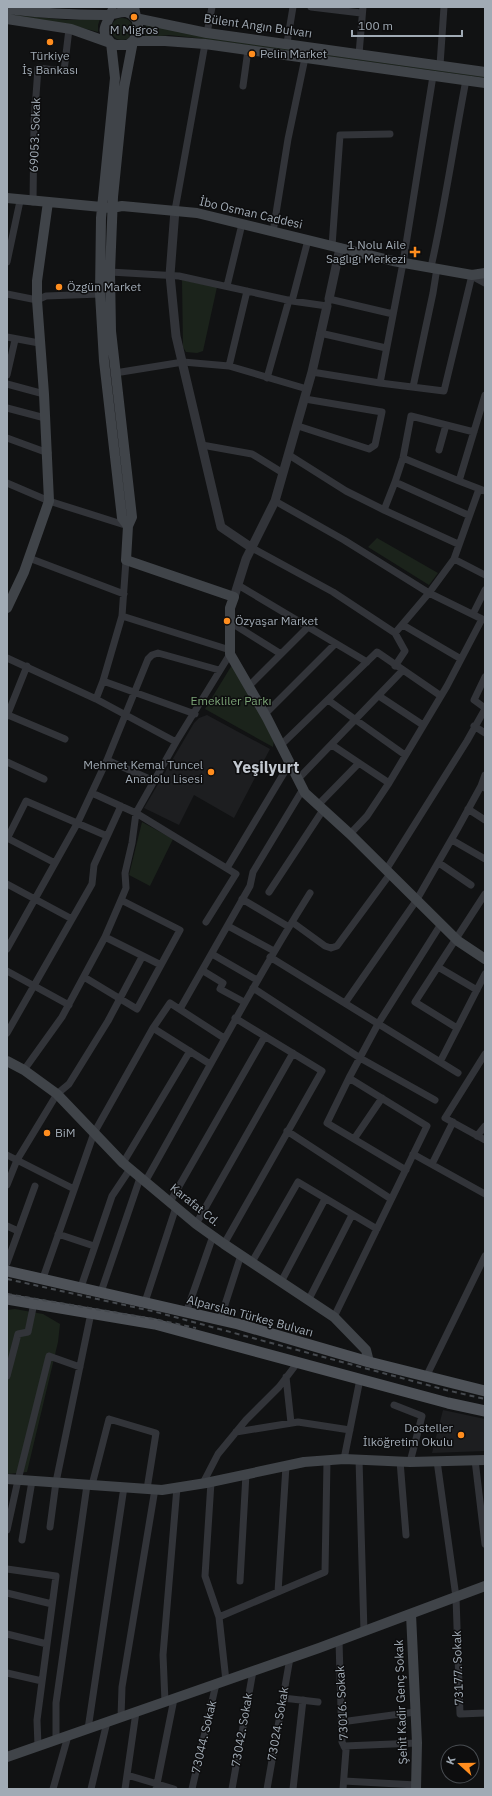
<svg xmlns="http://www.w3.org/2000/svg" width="492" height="1796" font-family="'IBM Plex Sans',sans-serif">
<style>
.built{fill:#1d1e20}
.green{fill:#1b231b}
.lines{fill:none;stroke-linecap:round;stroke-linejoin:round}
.minor{stroke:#323439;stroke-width:7}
.tertiary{stroke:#323439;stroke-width:9}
.secondary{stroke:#404449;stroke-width:10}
.primary{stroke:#4e5258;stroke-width:11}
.rail{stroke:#45494e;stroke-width:2;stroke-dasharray:5 4;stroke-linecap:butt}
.poi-dot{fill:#ff8d1e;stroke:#0d0d0e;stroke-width:1.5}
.labels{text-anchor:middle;stroke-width:3;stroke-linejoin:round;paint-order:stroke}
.street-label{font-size:12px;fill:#a1abb5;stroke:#0d0d0e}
.poi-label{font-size:12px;fill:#a1abb5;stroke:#0d0d0e;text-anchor:start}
.park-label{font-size:12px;fill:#7ba376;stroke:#0d0d0e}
.district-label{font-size:16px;font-weight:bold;fill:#c3c9d1;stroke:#0d0d0e}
</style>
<rect width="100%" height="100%" fill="#111213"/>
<path class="built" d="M207,715L270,749L234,818L194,795L179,825L144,808L194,723L199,718Z
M443,1410L485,1419V1451L432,1453Z"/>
<path class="green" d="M7,14L67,20L100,19L98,25V32L67,24L7,16Z
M111 29a11 11 0 1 1 22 0a11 11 0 1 1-22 0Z
M146,24L197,35L485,76V78L196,38L169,35L145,38Z
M182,280L217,287L203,351L197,353L186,352L183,347Z
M377,538L438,573L429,585L368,547Z
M232,665L274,739L273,747L205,709Z
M142,822L173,839L150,886L129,875Z
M15,1309L43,1314L60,1324L58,1342L27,1472L8,1474H7V1310Z"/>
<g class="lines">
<path class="minor" d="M311,7L361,13
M207,33L212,7
M287,43L293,7
M359,54L363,7
M440,65L444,7
M243,86L248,50
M33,202L34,123L38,68L64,71L69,29
M175,210L205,44
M273,232L288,139L305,58
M332,246L340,135L390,134
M7,262L20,201
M431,267C445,205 454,142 466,80
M110,272L179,276L292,301L327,306L329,299L393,314
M227,286L242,224
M7,294L37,300L46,296L100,294
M292,301L308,240
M320,333L386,348
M7,337L39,343
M229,366L247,291
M312,372L380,383L444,391L472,275
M115,373L183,362L229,366L307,389
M7,375L15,340
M267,378L289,300
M380,383L403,263L433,76
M7,384L44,394
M413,387L433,293L437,268
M485,395L459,481L485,491
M7,408L45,418
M298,426L369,449L375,445L382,412L305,399
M7,438L48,453
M202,445L252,454L283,473
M439,450L446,425
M289,455L346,491L384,510
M403,458L459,481
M395,482L384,510L458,544
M7,483L49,501L128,526
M275,501L344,540L429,593L482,619L447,686L389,783L367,816L350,834
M468,515L395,482L403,458L411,416L474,432
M252,548L333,592L395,633L405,651L395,666
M29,558L124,594
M454,559L479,489
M126,560L122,616L230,650
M238,585L367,662
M473,614L485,590
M122,616L103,681L195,714
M230,622L281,654
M403,625L461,659
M395,633L429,593L454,559L485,575
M7,658L96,699L176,742
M485,677L474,700L485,708
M249,686L309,626
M379,696L423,725
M96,699L103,681
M328,700L405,755
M265,714L335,644
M8,715L65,739
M7,716L27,666
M474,726L485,733
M281,745L377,652L441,696
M332,745L389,783
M107,760L154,781
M7,762L44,779
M298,779L402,671
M481,786L485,775
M92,793L136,813L236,874L206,922
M318,805L359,763
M468,809L485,820
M7,838L55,863
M7,839L26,801L107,836
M452,840L485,859
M439,863L471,885
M227,868L290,763
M386,870L467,741L485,709
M7,884L72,919
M269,892L323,810
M242,899L289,927
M292,922L325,946L331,948L337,946L390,874
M228,926L274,951
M105,937L161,965
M7,949L78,822L107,760L148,659L152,655L158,653L219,670
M212,954L257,980
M270,957L458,1073
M438,967L477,990
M7,971L69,1005
M205,972L223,983L220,989L244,1002
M84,977L137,1009L180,930L121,900
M253,988L360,1058L435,1100
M345,1003L416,901L458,828L481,786L485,788
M180,1009L250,886L253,872L303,789
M153,1028L210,1064
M457,1028L415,1002L485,894
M7,1033L92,884L94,865L121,806
M485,1054L445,1118L485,1140
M440,1062L485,974
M24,1070L62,1017L105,937L121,900L126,888L125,873L132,843L136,813L176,742L230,654
M287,1131L391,1199
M477,1136L485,1126
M354,1139L382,1098
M413,1154L485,1194
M7,1155L74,1189
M123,1163L190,1051
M432,1164L453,1122
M406,1170L327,1123L349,1078L378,1024L441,924
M145,1182C200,1085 251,987 310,893
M7,1185L17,1160L57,1094L69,1084L108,1021L142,957
M170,1202L265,1036
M196,1224L293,1053
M7,1226L18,1231
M58,1234L94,1246
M224,1244L322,1071L235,1018
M252,1262L298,1182L377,1229
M7,1263L35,1186
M43,1278L94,1133L153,1028L170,1003L224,1038
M281,1282L325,1199
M81,1287L112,1196L130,1169
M101,1292L140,1178
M309,1299L352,1215
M145,1302L176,1207
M186,1313L213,1236
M334,1317L427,1126L349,1078
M220,1320L241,1255
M7,1376L18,1334L28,1332L34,1303
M286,1377L291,1423
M426,1377L485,1256
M394,1405L422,1416L410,1462
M236,1432L298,1422L350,1430
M344,1459L360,1379
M359,1459L364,1632
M475,1460L485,1544
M400,1461L406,1535
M437,1461L456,1597L460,1714L485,1713
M211,1482L205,1576L219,1617
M203,1483L218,1454L246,1420L279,1387L298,1362
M92,1485L109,1419L156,1433L147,1489
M50,1527L56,1482L91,1313
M7,1530L18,1480L49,1356L80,1367
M22,1540L32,1481
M7,1569L56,1576L37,1720L38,1746
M240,1581L246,1474
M278,1592L286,1466
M7,1593L52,1604
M7,1634L47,1644
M339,1641L342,1742L346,1750L343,1789
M7,1673L42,1681
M226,1681L219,1617L325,1572L327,1461
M283,1698L318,1702
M165,1702L163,1655L177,1487
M121,1717L122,1687L155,1489
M341,1722L415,1712
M88,1729L124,1487
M56,1740V1703L87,1485
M344,1746L417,1743
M127,1775L174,1789
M344,1781L416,1785
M53,1789L68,1736
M91,1789L107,1722
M125,1789L136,1712
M156,1789L174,1699
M192,1789L216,1684
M232,1789L253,1671
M267,1789L290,1658
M293,1789L303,1700"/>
<path class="tertiary" d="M175,210L170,275L176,336L221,527L252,548
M472,275L485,282
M329,299L340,248
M234,597L246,559L275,501L312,372L327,306"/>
<path class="secondary" d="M134,7L139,31L133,41L124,88L113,197L110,272L111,331L132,517L128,526L126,560L234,597L230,608V654L267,718L305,793L350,834L458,941L485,959
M7,9C40,13 72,15 105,15C116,16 126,6 135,18L207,33L485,72
M7,19L71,29L116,45H128L133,41H165L205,44L485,83
M111,43L115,78L101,218L100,294L104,361L122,518L128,526
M111,43C98,28 108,25 112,11
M7,198L112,208L122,206L197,213L393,261L472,275L485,273
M7,608L24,572L49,501L44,394L37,300V281L48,202
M7,1061L24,1070L57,1094L123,1163L196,1224L224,1244L334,1317L366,1350L369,1362
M7,1479L162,1490L206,1483L304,1462L344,1459L410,1462L485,1460
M411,1614L417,1743L416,1789
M7,1757L319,1648L485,1586"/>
<path class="primary" d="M7,1271L238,1324L369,1362L485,1391
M7,1299L155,1324L448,1403L485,1411"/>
<path class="rail" d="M7,1279L156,1312L446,1390L485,1399
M7,1294L154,1319L196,1328"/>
</g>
<g class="poi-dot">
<circle cx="134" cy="17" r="4"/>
<circle cx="50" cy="42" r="4"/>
<circle cx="252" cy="54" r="4"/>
<path d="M413 246h4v4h4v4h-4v4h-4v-4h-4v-4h4z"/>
<circle cx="59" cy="287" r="4"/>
<circle cx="227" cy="621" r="4"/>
<circle cx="211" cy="772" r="4"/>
<circle cx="47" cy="1133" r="4"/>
<circle cx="461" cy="1435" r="4"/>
</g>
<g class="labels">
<g class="street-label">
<text transform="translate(258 26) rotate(8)" y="4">Bülent Angın Bulvarı</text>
<text transform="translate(35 135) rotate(-88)" y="4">69053. Sokak</text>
<text transform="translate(251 213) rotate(13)" y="4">İbo Osman Caddesi</text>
<text transform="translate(195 1205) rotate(39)" y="4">Karafat Cd.</text>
<text transform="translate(250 1316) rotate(15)" y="4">Alparslan Türkeş Bulvarı</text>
<text transform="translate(458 1668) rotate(-92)" y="4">73177. Sokak</text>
<text transform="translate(401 1702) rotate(-92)" y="4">Şehit Kadir Genç Sokak</text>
<text transform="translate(342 1703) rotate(-93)" y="4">73016. Sokak</text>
<text transform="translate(278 1724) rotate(-80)" y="4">73024. Sokak</text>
<text transform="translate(242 1730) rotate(-80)" y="4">73042. Sokak</text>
<text transform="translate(204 1737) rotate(-77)" y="4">73044. Sokak</text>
</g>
<g class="poi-label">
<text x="134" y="34" text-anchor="middle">M Migros</text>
<text x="260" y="58">Pelin Market</text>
<text x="50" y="60" text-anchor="middle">Türkiye<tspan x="50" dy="14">İş Bankası</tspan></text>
<text x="406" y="249" text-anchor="end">1 Nolu Aile<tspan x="406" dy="14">Saglıgı Merkezi</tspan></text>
<text x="67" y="291">Özgün Market</text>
<text x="235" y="625">Özyaşar Market</text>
<text x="203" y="769" text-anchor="end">Mehmet Kemal Tuncel<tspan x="203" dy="14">Anadolu Lisesi</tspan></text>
<text x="55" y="1137">BiM</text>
<text x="453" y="1432" text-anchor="end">Dosteller<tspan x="453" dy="14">İlköğretim Okulu</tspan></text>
</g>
<g class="park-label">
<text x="231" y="705">Emekliler Parkı</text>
</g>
<g class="district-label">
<text x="266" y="773">Yeşilyurt</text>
</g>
</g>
<rect width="492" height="1796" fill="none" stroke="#a1abb5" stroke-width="16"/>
<g transform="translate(460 1764) rotate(291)"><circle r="19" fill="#0d0d0e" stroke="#484c51"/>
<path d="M0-3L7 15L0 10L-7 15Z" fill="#ff8d1e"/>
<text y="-6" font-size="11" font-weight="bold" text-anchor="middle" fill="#a1abb5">K</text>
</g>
<path d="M352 30v6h110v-6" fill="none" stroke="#a1abb5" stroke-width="2"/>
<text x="358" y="30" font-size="12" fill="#a1abb5" stroke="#0d0d0e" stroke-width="3" paint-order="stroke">100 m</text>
</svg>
